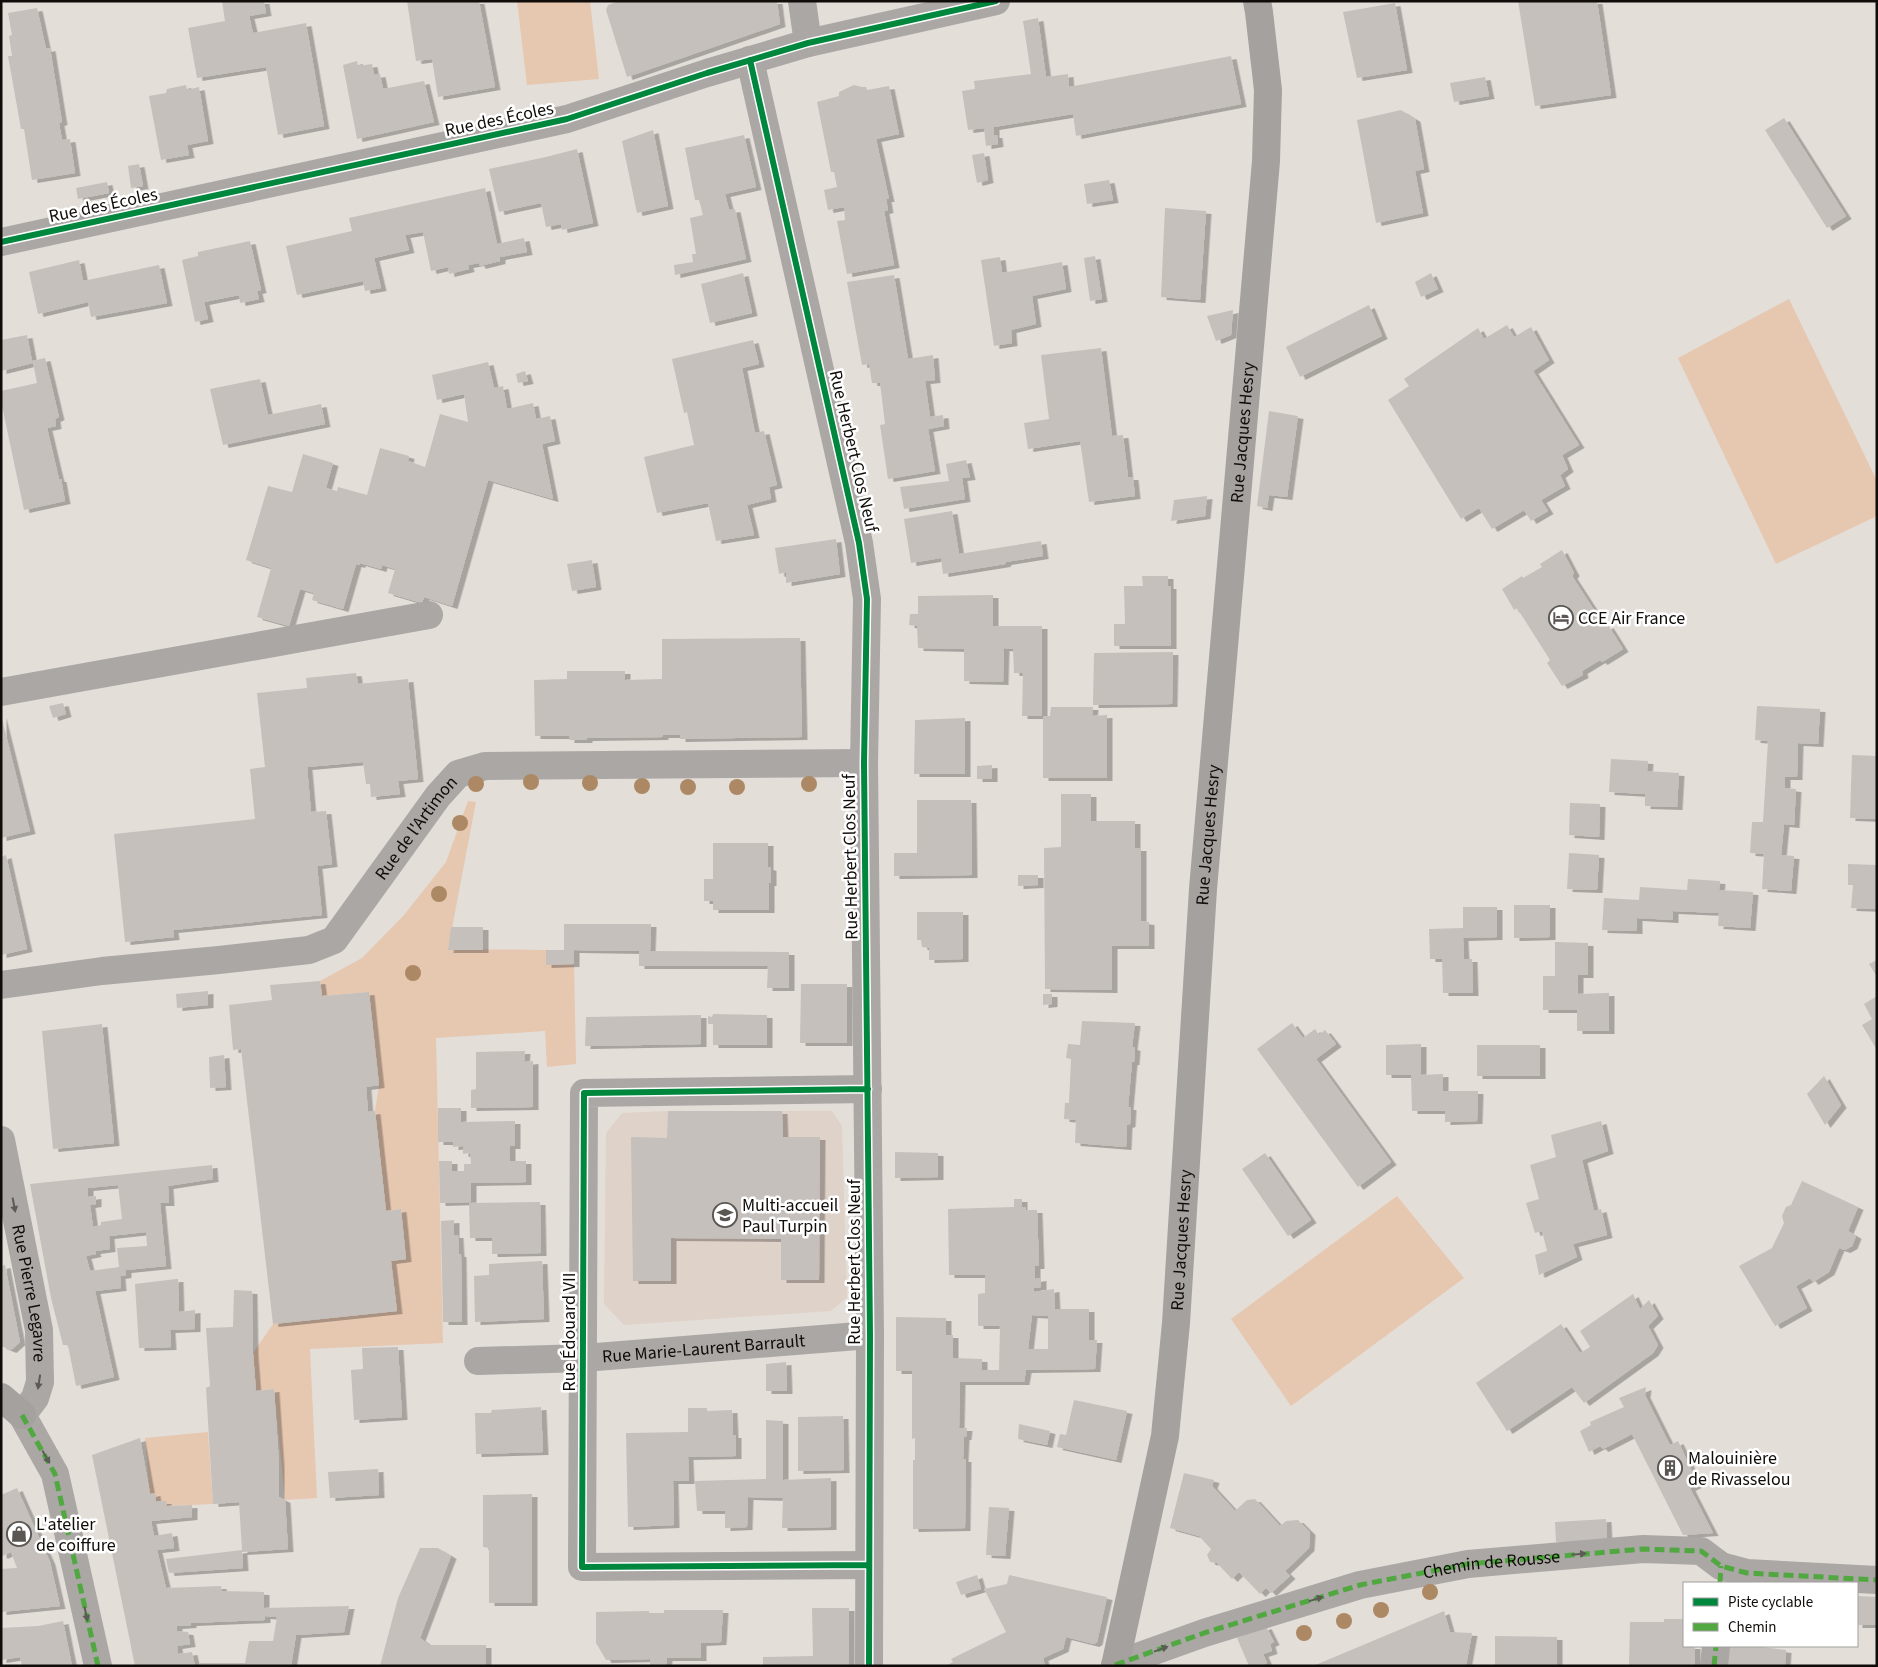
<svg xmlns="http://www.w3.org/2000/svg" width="1878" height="1667" font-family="'Source Sans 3',sans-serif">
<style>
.built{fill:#dfd2c8}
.green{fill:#e6c7b0}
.building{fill:#c5c0bc;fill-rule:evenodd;filter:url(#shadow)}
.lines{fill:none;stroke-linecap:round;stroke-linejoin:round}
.minor{stroke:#aba7a5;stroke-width:28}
.major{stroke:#a4a19e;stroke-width:28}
.quiet{stroke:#51a841;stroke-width:5;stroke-dasharray:10 5;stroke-linecap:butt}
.cycleway-casing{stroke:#fff;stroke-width:9}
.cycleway{stroke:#00873e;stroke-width:6}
.tree{fill:#ac8964}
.oneway{fill:#5e5a57}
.labels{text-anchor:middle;stroke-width:5;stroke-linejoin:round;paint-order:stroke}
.street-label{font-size:18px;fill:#100c09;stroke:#fff}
.poi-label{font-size:18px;fill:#100c09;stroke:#fff;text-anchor:start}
</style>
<defs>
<filter id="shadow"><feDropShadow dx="5.5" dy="3" stdDeviation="0" flood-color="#0004"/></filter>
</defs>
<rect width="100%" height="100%" fill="#e4ded9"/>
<path class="built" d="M668,1111H832L842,1126L847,1297L831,1311L624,1325L604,1304L606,1133L622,1113Z"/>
<path class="green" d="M517,1H590L599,79L527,85Z
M1789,299L1877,481V516L1776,564L1678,358Z
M468,801L476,802L448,949L546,950V965L574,964L576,1064L547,1067L545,1031L436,1038L443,1343L310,1349L317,1498L285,1500L274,1389L256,1391L253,1353L273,1324L397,1311L391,1261L406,1259L401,1209L386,1211L375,1111L379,1085L369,992L322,996L320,981L362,958L404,915L446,862Z
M1397,1196L1464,1278L1291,1406L1231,1319Z
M208,1432L213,1504L167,1506L156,1501L155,1494H150L145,1438Z"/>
<path class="building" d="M222,1H264L266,13L249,16L253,33L306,23L324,126L278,135L266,67L197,78L188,28L225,21Z
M407,1H479L495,87L438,97L432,59L416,61Z
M619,1H777L780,24L627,77L606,10L608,5Z
M1518,1H1597L1611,95L1535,106Z
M1395,3L1407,70L1357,78L1343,12Z
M37,8L46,49L50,48L62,122L59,123L62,140L70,139L75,173L32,180L24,129H21L8,56H12L9,36L12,35L8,13Z
M1038,18L1046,77L1068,74L1069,87L1231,56L1241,104L1076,136L1073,114L994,127V135H997L998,144L986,146L984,128L968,130L962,91L975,89L974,81L1031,74L1023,21Z
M357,61L358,66L372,64L374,75L380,74L383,89L424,81L434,122L357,139L343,65Z
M1485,77L1489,96L1454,102L1450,83Z
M186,85L187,90L199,87L208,141L187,145L189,155L161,160L149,96L166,93L167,89Z
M854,85L862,87H866L867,90L889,86L899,134L876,139L889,199H886L888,210L884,211L894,265L847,274L837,221L845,220L844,207L828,210L824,190L837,187L834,172H831L817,102L839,96V92Z
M1401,110L1415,119L1424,169L1415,171L1423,213L1376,223L1357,120Z
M1784,118L1846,216L1827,228L1765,130Z
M653,130L668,206L637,213L622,141Z
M744,135L756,187L725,194L729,210L735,209L746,259L675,275L674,265L693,262L692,254H696L690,218L703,215L699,200H695L685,148Z
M577,149L593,223L562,230L561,224L546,227L541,203L499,212L489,169L546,157Z
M984,153L988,180L977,183L972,155Z
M139,164L143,186L131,188L128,166Z
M1109,180L1113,200L1087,204L1084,184Z
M107,182L109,193L78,199L76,188Z
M485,188L497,244L524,238L527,252L500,257V261L480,266L479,263L468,265L469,269L449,274L448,267L431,271L423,232L405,235L409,250L374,258L381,288L365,291L363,281L297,295L286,246L352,231L349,218Z
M1165,208L1206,211L1200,300L1161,297Z
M250,241L261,290L257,291L259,299L240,303L239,295L204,302L208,319L195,322L182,260L198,256V252Z
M1095,256L1102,299L1090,301L1084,258Z
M1000,257L1002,273L1062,262L1066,289L1032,296L1036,324L1011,330L1012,343L994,346L981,260Z
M79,260L83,281L159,265L167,303L91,317L88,302L38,314L29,272Z
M743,273L752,313L710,323L701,284Z
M1431,273L1438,289L1421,297L1415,282Z
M894,275L908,359L933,355L935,380L925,381L930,417L943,415L944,426L928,429L935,471L888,479L880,425L885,424L880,383H872L869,364L862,365L847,282Z
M1369,305L1382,336L1300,377L1286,347Z
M1233,310L1231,335L1216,341L1207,316Z
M1507,325L1514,337L1531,327L1549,360L1533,371L1579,445L1562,455L1568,469L1560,475L1565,486L1541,500L1548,511L1531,521L1524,510L1492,529L1479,508L1461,519L1388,400L1409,386L1404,379L1478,328L1484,339Z
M27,335L32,361L45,358L59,417L55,419L56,426L47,428L59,479H61L65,501L24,510L1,401V391L37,383L33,363L1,371V340Z
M753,340L759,364L742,368L755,433L764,431L777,485L769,487L771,499L747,505L754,535L716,541L708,503L657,513L644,457L694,445L687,412L684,413L672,359Z
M1101,348L1112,436L1123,435L1128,477H1133L1135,496L1089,502L1080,441L1028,449L1024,423L1049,419L1041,355Z
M488,362L494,388L503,386L507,409L533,403L536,419L550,416L555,441L542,444L553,499L488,480L452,606L424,597L422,603L388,593L395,569L382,565L381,569L360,563V565L356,564L343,609L312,600L314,593L300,589L289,626L257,617L271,568L246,560L268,486L292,492L303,454L333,463L326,488L337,491L338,487L367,495L380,448L409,456L408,461L425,467L440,414L468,422L464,394L437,400L432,375Z
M525,371L528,381L518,383L516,374Z
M260,379L268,415L321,404L325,424L223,445L210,389Z
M1269,411L1298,416L1287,497L1269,495L1267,508L1257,506Z
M966,460L970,477L962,478L965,499L904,509L900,487L949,481L946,464Z
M1207,496L1205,516L1171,521L1174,500Z
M952,511L959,554L1041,541L1043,556L1006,562L1005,564L943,574L941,558L911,563L904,519Z
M836,539L840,574L786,583V572L779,574L775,548Z
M1562,550L1574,573L1572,576L1605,627L1608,625L1623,649L1602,662L1600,660L1582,671L1583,675L1562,686L1547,663L1550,660L1517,608L1514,610L1502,589L1522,576L1523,578L1542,567L1540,564Z
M592,560L596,587L572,591L567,564Z
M1142,576H1168V586H1171V646H1114V624H1125L1124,586H1143Z
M993,595V626H1042V716H1022L1023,673H1014L1013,649L1004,648L1003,682L964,681V649L918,648L917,626L909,625L910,614H918V596Z
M800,638L802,737L680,739V735H663V737L587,738V740H569V736H535L534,680L567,679V671H625V680L662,679V639Z
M1173,652L1172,704L1093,705L1094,653Z
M356,673L358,684L408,679L418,779L398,781L400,794L371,797L370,784H366L363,762L307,767L311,812L326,811L332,864L317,866L322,915L173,930L174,937L125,942L114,834L255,819L250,769L265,767L257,693L307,688L306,678Z
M63,703L66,714L53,718L49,706Z
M1757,706L1820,709L1818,744L1798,743L1797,777H1785V788L1796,789L1794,825L1784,824L1781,855L1794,856L1791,891L1762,889L1764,854L1750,853L1752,822H1763L1768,741L1755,740Z
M1051,707H1093L1092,716L1107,715V778H1043V716H1050Z
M1,715L30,831L1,838Z
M965,718V774H914L915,720Z
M1852,755L1877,756V819L1850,818Z
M1611,759L1648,761L1647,771L1679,773L1677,807L1645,806V794L1609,792Z
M992,765V779H977V766Z
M1061,794H1091V821H1135V848H1141V921L1149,922V946H1112V990L1045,989L1044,848L1061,847Z
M917,800H971L972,875L894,876V853H917Z
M1570,803L1600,804L1599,837L1569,835Z
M713,843H768V867L771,868V883H769V910H713V901H704V879H713Z
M1569,853L1599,855L1597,890L1567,889Z
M6,855L27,949L1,955V857Z
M1848,864L1877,865V909L1851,908L1853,885H1848Z
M1018,875H1038V885L1018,886Z
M1688,879L1720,881L1719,890L1753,892L1750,928L1718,926L1719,913L1673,911V920L1637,918V931L1602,930L1604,898L1639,900L1640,887L1687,890Z
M1514,905H1550V937L1514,938Z
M1463,907H1497V937L1463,938L1464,959H1472L1473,993H1443L1442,959H1430L1429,929L1463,928Z
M917,912H963V959L929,960V948L922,947L921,940H917Z
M564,924H651L650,951L789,952V988H767L768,966H639V951L574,950V964L546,965V950H564Z
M451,927H483V950H448Z
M1555,942L1588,943V975H1578V994L1609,993V1031H1577V1010H1543V976H1555Z
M1877,960V977L1869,964Z
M320,981L322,996L369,992L379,1085L366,1087L368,1112L375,1111L386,1211L401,1209L406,1259L391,1261L397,1311L273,1324L241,1049L233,1050L229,1005L272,1000L270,985Z
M801,984H847V1043H800Z
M208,991V1005L177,1008L176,994Z
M1043,994H1052V1004L1043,1005Z
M1877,996V1050L1862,1025L1872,1019L1864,1004Z
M713,1014L767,1015V1045H713V1024H708V1016L712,1017Z
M701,1015V1044L585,1046L586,1017Z
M1082,1021L1135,1023L1132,1047L1135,1048L1134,1062H1132L1128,1107H1131L1130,1124L1127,1125L1126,1147L1075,1143L1076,1120L1064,1119L1065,1103H1069L1070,1082L1071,1059L1066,1058L1068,1044L1080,1045Z
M1292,1023L1303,1038L1315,1029L1319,1035L1325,1030L1336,1044L1316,1059L1391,1162L1358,1187L1257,1049Z
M102,1024L114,1143L53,1149L42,1031Z
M1421,1044V1075L1443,1074V1091H1478L1477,1121L1445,1122V1111H1412L1411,1075H1386V1045Z
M1477,1045H1540V1076H1477Z
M525,1051L524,1062L533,1061V1107L471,1108V1090L476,1089V1052Z
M224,1055L226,1087L210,1088L209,1057Z
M1824,1076L1841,1105L1825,1125L1807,1094Z
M438,1108H461V1122L515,1121V1146H510V1161H526V1182L471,1183V1202L440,1203L439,1161H452V1171H464V1164H471L470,1153L463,1154V1146L453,1147V1142H438Z
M668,1111H782L783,1137H820L819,1280H781V1239L671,1238V1281H633L631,1137L667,1138Z
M1601,1121L1608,1151L1582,1160L1594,1211L1601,1209L1607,1235L1573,1244L1577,1257L1539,1275L1535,1255L1547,1251L1542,1231L1535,1233L1526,1203L1539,1199L1530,1165L1556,1157L1551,1135Z
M895,1152L938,1153V1177L895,1178Z
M1265,1153L1311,1220L1288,1236L1242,1169Z
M212,1165L213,1179L168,1186L169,1203H160L166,1266L126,1270V1275L120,1276L121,1288L95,1291L114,1377L76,1386L68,1345H63L51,1298L30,1184ZM118,1185L122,1219L101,1222V1225L93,1227L90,1205L96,1204V1196L88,1197V1188ZM146,1232L147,1246L117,1248L119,1267L90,1271L86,1256L96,1254L95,1251L110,1249L109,1236Z
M1802,1181L1858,1207L1848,1231L1856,1236L1852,1246L1845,1250L1839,1248L1829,1272L1813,1282L1810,1278L1796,1286L1807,1308L1775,1326L1739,1266L1772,1248L1784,1223L1782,1216L1786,1207L1791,1205Z
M1014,1199H1022V1207H1026V1210H1037L1039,1266H1035V1279L1041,1278V1287L1034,1288V1292L1054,1289L1055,1309H1089V1340H1097L1095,1369L1026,1370L1024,1382H960L959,1428H967L966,1437H964L963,1459H966L965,1528L913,1529V1460H915V1438L912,1439V1371H896V1317L946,1318V1335H953V1358L982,1359V1370H999L1000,1326H978V1294L985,1293V1275H949L948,1209L1014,1207ZM1032,1315L1048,1316V1349H1028Z
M540,1202L541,1253L492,1254V1238H470L469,1203Z
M454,1220V1235H458L459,1254H461L462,1322H443L441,1221Z
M542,1261L544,1319L475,1322L474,1276L489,1275V1264Z
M5,1265L20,1342L11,1350L1,1346V1266Z
M176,1279H178L179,1312L195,1310V1329L170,1330L171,1347L139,1348L135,1284Z
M234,1290L252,1291L253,1353L256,1391L274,1389L279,1464V1497L285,1500L288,1549L242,1552L243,1568L169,1573L166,1559L242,1550L239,1502L213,1504L206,1388L210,1386L206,1328L233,1327Z
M1633,1294L1640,1309L1649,1300L1658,1316L1648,1326L1658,1345L1653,1353L1584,1403L1572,1387L1507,1431L1476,1383L1561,1324L1580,1353L1590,1347L1580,1331Z
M398,1347L402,1417L354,1420L351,1370L363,1369L362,1348Z
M786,1362L787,1391H766V1364Z
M1646,1387L1645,1395L1670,1445L1678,1441L1698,1484L1690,1488L1713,1533L1683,1535L1632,1434L1603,1449L1600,1446L1589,1452L1580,1431L1591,1425L1590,1422L1624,1407L1619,1398Z
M1074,1400L1127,1411L1116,1460L1057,1447L1060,1434L1066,1435Z
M541,1407L543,1452L476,1454L475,1413H491L492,1410Z
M688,1408H707V1411L732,1410L733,1435H736V1456L688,1457L689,1481H673L674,1525L628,1527L626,1433L688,1432Z
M843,1416L844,1470L798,1471V1417Z
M766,1420L783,1421V1480L831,1478V1527L782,1528L783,1498L748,1497L747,1527L725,1528V1511H697L695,1481L766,1479Z
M1019,1424L1050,1431L1047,1445L1018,1439Z
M140,1438L150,1494L155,1493L156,1501H166L167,1506L192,1505V1517L151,1521L154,1536L172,1533L174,1548L157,1550L166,1588L221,1586L222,1591L264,1592V1608L349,1606L344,1632L296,1635L291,1666H200V1663H245L249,1641H273L277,1617L265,1616V1620L191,1623V1625L177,1626V1631L188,1632L190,1644L177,1646L178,1654L192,1652L195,1666H135L92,1455Z
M378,1469L379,1495L330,1498L328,1472Z
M1184,1473L1214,1480L1212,1486L1235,1511L1247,1500L1255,1499L1280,1526L1286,1521L1298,1520L1310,1532L1309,1548L1285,1571L1290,1576L1271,1593L1266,1588L1260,1594L1239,1572L1232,1579L1217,1563L1210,1562L1207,1555L1211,1549L1199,1536L1170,1528Z
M17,1488L50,1562L60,1606L1,1612V1569L17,1568L11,1552L2,1556L1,1554V1495Z
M532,1494V1603H489V1548L483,1547V1495Z
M989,1507L1009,1508L1005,1556L986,1555Z
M1606,1519L1607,1540L1556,1542L1555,1522Z
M420,1548H438L451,1556L420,1638L429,1645H486V1666H380L398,1598Z
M977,1575L981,1589L961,1595L956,1582Z
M1009,1575L1107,1597L1097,1642L1094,1644L1066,1637L1063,1649L1043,1658L1045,1666H945L953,1662L951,1659L1006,1632L984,1589L1007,1584Z
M1857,1596L1877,1597V1625H1857Z
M812,1608H849V1666H763V1657L813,1656Z
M664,1610H723L721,1642L701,1643V1658H667L666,1666H650V1659L606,1660L596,1643V1612L649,1611V1613H664Z
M1444,1611L1450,1632L1472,1633L1466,1666H1313Z
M1664,1619H1684V1646H1695V1666H1629L1630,1622H1664Z
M63,1621L72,1666H22L20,1657L1,1660V1628L38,1626Z
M1266,1626L1274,1642L1270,1644L1272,1651L1263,1654L1267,1663L1261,1666H1249L1237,1638Z
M1495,1636L1557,1637V1666H1495Z
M1728,1646H1754L1786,1650L1785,1666H1725Z"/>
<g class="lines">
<g class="minor">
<path d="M802,1L808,43"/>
<path d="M750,60L859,543L867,599L864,763L870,1335L869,1666"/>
<path d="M1,242L567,119L707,73L808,43L996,1"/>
<path d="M1,692L429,615"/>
<path id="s1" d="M1,985L102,971L219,960L309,950L334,940L438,796L458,774L485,766L864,763"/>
<path d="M868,1089L584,1093L582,1567L869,1565"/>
<path id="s2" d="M1,1140L39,1330L40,1382L35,1398L22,1415L55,1474L98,1666"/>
<path id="s3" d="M478,1361L584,1358L870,1335"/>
<path d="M1115,1665L1204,1633L1360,1585L1468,1564L1643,1549L1701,1551L1721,1566L1747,1573L1877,1580"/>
<path d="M1714,1666L1716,1646"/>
</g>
<g class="major">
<path d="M1,1397L22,1415"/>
<path id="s4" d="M1115,1666L1165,1436L1176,1323L1203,889L1266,161L1268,90L1259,12L1257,1"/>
</g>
<g class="quiet">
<path d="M22,1415L55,1474L98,1666"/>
<path d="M1720,1583L1721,1566"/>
<path id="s5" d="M1115,1665L1204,1633L1360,1585L1468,1564L1643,1549L1701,1551L1721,1566L1747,1573L1877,1580"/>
<path d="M1714,1666L1716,1646"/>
</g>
<defs>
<path id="cycleway" d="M750,60L859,543L867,599L864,763L870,1335L869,1666
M1,242L567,119L707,73L808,43L996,1
M868,1089L584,1093L582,1567L869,1565"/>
</defs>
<use href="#cycleway" class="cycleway-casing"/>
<use href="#cycleway" class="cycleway"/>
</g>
<g class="tree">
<circle cx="531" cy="782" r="8"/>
<circle cx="590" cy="783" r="8"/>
<circle cx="476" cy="784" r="8"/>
<circle cx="809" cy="784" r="8"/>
<circle cx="642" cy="786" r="8"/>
<circle cx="688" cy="787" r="8"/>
<circle cx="737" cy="787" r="8"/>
<circle cx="460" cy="823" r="8"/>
<circle cx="439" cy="894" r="8"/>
<circle cx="413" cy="973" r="8"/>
<circle cx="1430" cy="1592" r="8"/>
<circle cx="1381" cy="1610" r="8"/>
<circle cx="1344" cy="1621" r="8"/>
<circle cx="1304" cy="1633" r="8"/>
</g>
<defs><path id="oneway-solid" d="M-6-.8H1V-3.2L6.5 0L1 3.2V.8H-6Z" transform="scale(1.25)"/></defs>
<g class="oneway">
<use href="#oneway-solid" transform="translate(14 1205) rotate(79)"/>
<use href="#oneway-solid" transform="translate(39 1382) rotate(99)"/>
<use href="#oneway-solid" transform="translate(46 1457) rotate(61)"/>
<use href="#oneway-solid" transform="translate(1579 1554) rotate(-5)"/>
<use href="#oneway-solid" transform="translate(1316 1599) rotate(-17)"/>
<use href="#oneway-solid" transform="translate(86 1614) rotate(78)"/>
<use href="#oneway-solid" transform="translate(1161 1649) rotate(-20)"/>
</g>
<defs>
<symbol id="hotel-ring" viewBox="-11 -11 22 22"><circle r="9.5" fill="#fff" stroke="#5a5652" stroke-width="1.5"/><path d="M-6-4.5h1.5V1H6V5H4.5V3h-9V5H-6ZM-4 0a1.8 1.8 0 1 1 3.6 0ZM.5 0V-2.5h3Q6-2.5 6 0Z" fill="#5a5652"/></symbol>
<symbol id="school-ring" viewBox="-11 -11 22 22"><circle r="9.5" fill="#fff" stroke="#5a5652" stroke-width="1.5"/><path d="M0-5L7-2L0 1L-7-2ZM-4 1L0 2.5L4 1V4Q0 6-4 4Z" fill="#5a5652"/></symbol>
<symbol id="building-ring" viewBox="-11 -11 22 22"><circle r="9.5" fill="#fff" stroke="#5a5652" stroke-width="1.5"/><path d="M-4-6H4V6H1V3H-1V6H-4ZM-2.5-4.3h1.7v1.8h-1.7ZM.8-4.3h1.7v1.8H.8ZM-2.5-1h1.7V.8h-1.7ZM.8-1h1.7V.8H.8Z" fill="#5a5652"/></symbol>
<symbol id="shop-ring" viewBox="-11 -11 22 22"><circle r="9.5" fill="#fff" stroke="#5a5652" stroke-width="1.5"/><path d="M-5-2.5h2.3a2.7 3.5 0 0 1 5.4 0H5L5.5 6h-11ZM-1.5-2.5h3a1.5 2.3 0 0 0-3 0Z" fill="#5a5652"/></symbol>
</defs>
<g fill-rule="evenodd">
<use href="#hotel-ring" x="1547" y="604" width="28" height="28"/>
<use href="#school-ring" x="711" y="1201" width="28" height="28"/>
<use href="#building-ring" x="1656" y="1454" width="28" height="28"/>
<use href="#shop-ring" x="5" y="1520" width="28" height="28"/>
</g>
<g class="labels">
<g class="street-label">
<text transform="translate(499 119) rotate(-12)" y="6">Rue des Écoles</text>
<text transform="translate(103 205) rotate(-12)" y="6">Rue des Écoles</text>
<text dy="6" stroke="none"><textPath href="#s4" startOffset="1242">Rue Jacques Hesry</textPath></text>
<text transform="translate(854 451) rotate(77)" y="6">Rue Herbert Clos Neuf</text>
<text dy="6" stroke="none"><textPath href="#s1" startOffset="476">Rue de l'Artimon</textPath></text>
<text dy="6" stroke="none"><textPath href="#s4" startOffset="838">Rue Jacques Hesry</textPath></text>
<text transform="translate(850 857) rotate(-91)" y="6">Rue Herbert Clos Neuf</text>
<text dy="6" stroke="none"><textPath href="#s4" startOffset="432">Rue Jacques Hesry</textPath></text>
<text transform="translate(854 1262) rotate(-90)" y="6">Rue Herbert Clos Neuf</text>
<text dy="6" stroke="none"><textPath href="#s2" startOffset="156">Rue Pierre Legavre</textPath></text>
<text transform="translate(569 1332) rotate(-90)" y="6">Rue Édouard VII</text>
<text dy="6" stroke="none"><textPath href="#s3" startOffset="226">Rue Marie-Laurent Barrault</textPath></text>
<text dy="6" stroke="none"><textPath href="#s5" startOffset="391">Chemin de Rousse</textPath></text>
</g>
<g class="poi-label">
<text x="1578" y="624">CCE Air France</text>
<text x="742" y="1211">Multi-accueil<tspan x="742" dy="21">Paul Turpin</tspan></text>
<text x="1688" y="1464">Malouinière<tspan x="1688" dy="21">de Rivasselou</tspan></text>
<text x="36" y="1530">L'atelier<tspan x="36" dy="21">de coiffure</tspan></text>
</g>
</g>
<rect width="1878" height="1667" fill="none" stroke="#100c09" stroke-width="5"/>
<rect x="1683" y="1582" width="175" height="65" fill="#ffffff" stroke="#9f9e9d"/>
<rect x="1693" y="1598" width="25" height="8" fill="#00873e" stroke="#9f9e9d"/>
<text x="1728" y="1607" font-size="15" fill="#100c09">Piste cyclable</text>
<rect x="1693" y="1623" width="25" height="8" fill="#51a841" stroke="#9f9e9d"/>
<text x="1728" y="1632" font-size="15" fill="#100c09">Chemin</text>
</svg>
